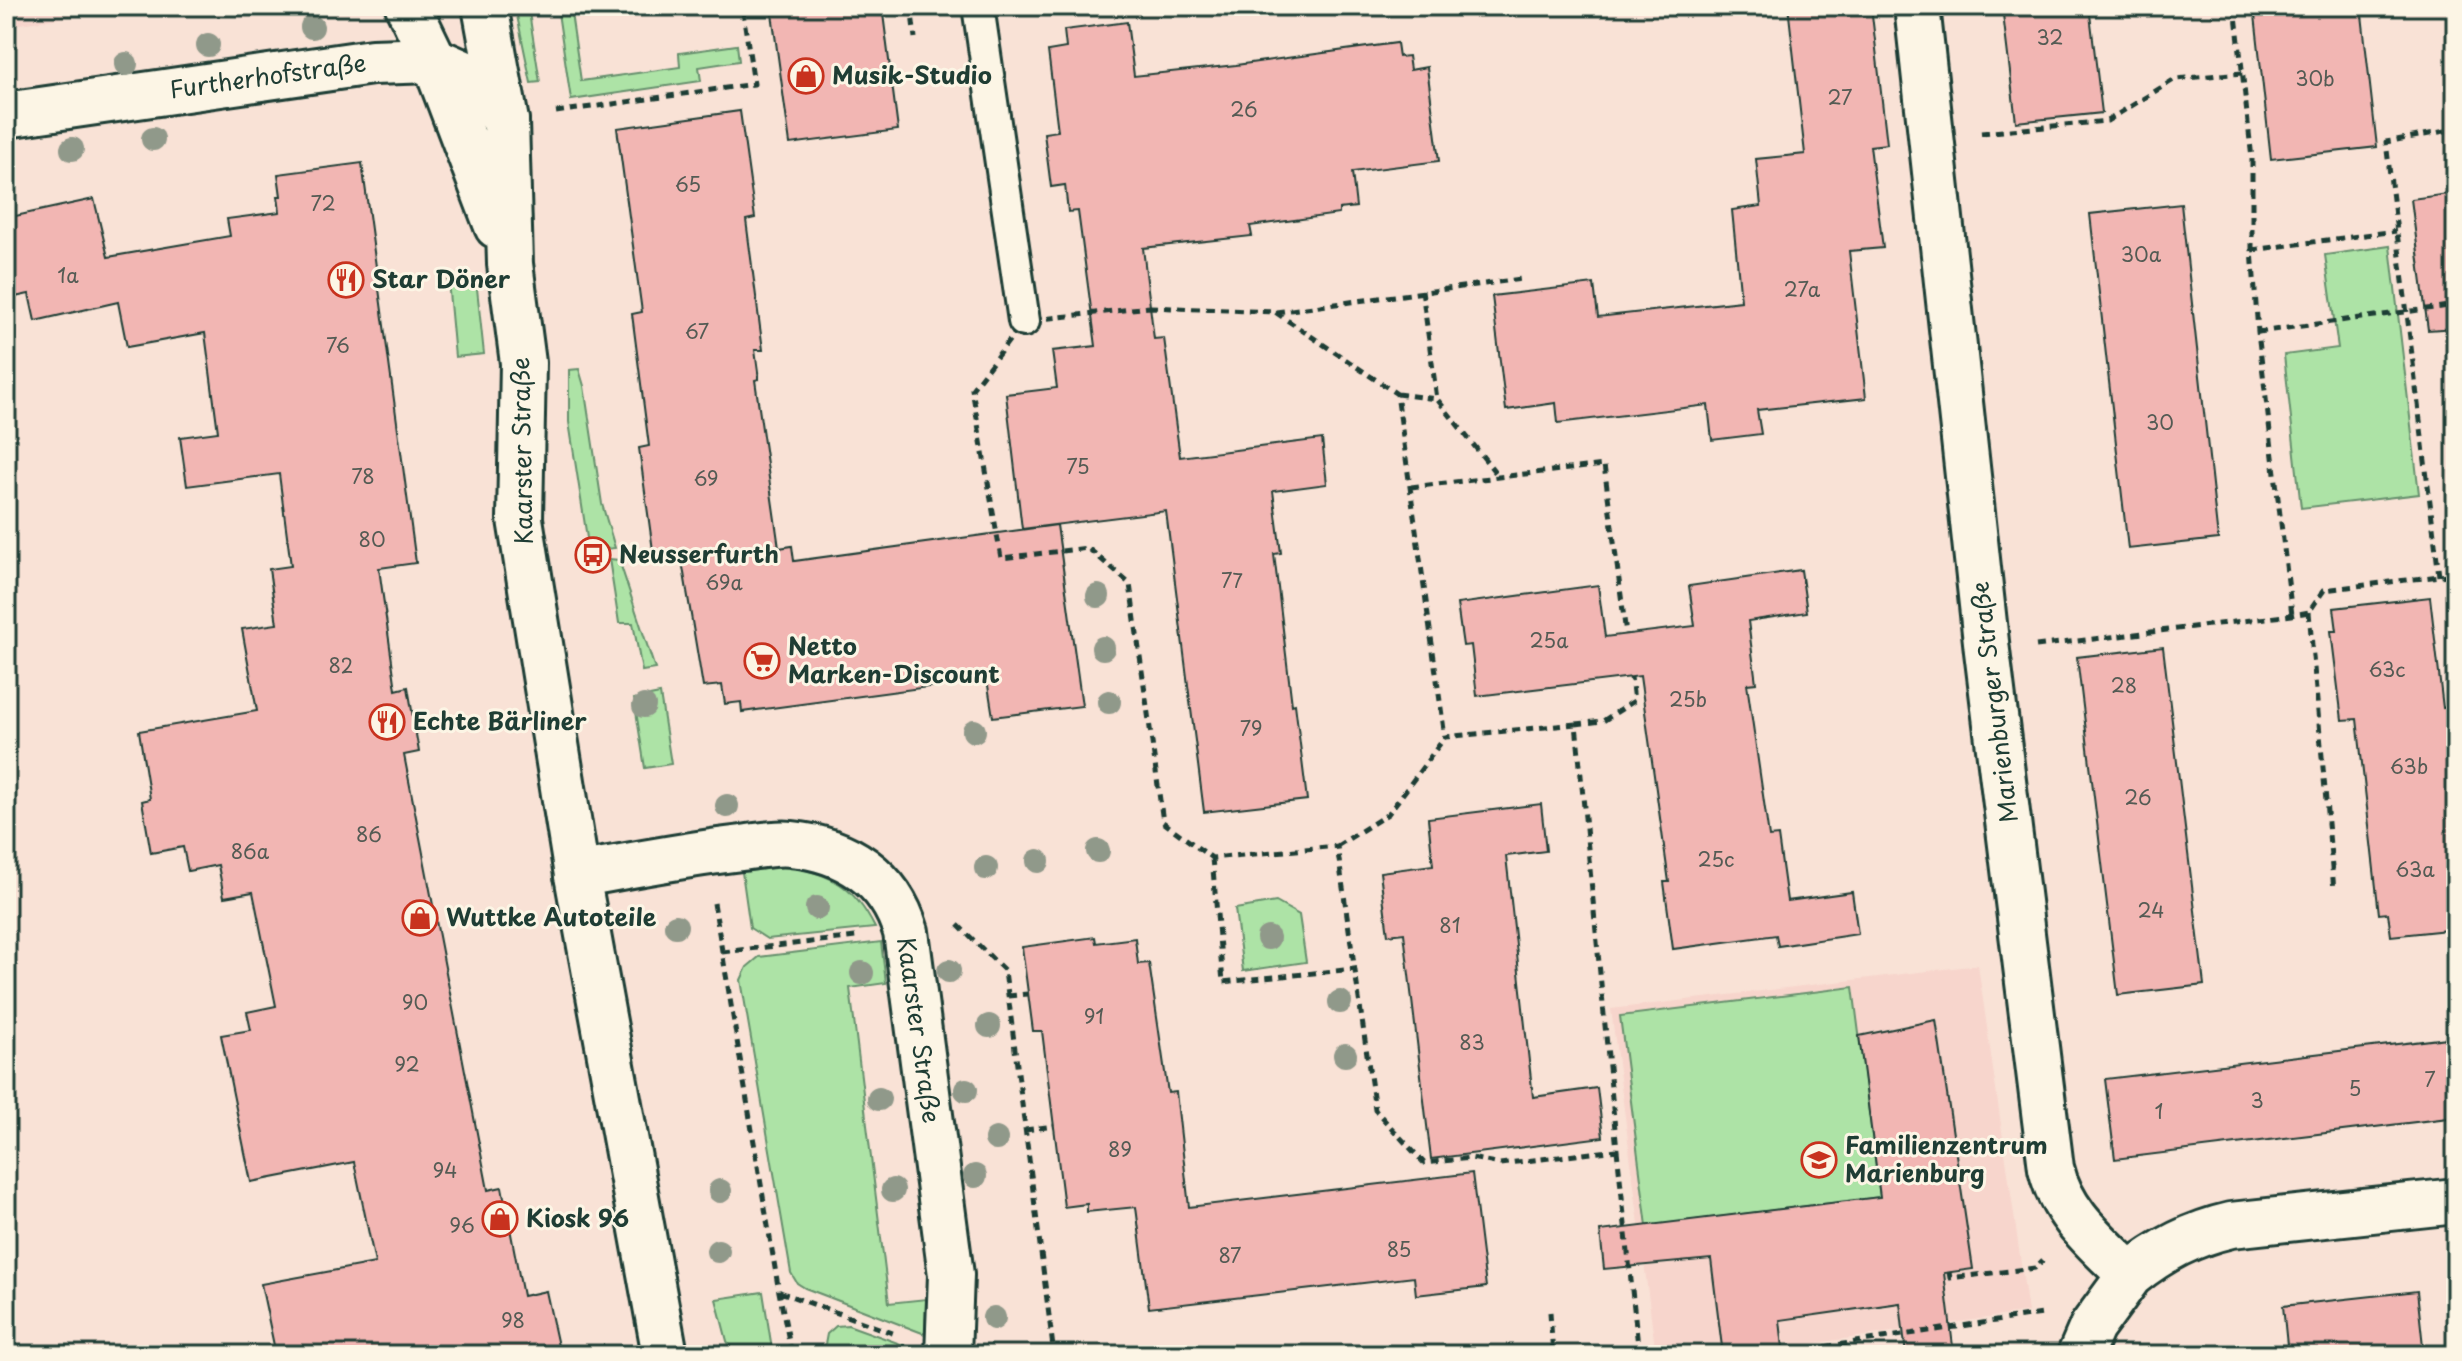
<svg xmlns="http://www.w3.org/2000/svg" width="2462" height="1361" font-family="'Playpen Sans',sans-serif">
<style>
.built{fill:#f7d5cc}
.green{fill:#ade3a6;stroke:#66906d;stroke-width:2}
.building{fill:#f2b6b3;stroke:#1f3d34;stroke-width:2}
.lines{fill:none;stroke-linecap:round;stroke-linejoin:round}
.lane-casing{stroke:#1f3d34;stroke-width:36}
.street-casing{stroke:#1f3d34;stroke-width:50}
.secondary-casing{stroke:#1f3d34;stroke-width:50}
.path{stroke:#1f3d34;stroke-width:5;stroke-dasharray:8 6;stroke-linecap:butt}
.lane{stroke:#fcf5e5;stroke-width:30}
.street{stroke:#fcf5e5;stroke-width:44}
.secondary{stroke:#fcf5e5;stroke-width:44}
.tree{fill:#90998a}
.labels{text-anchor:middle;stroke-width:6;stroke-linejoin:round;paint-order:stroke}
.number-label{font-size:20px;fill:#545b54}
.poi-label{font-size:24px;font-weight:bold;fill:#1f3d34;stroke:#fcf5e5;text-anchor:start}
.street-label{font-size:24px;fill:#1f3d34;stroke:#fcf5e5}
</style>
<rect width="100%" height="100%" fill="#f9e2d6"/>
<filter id="ink" filterUnits="userSpaceOnUse"><feTurbulence type="fractalNoise" baseFrequency=".0125" numOctaves="2"/><feDisplacementMap in="SourceGraphic" scale="16" xChannelSelector="R" yChannelSelector="G"/><feConvolveMatrix kernelMatrix="1 2 1 2 8 2 1 2 1" color-interpolation-filters="sRGB"/></filter>
<g filter="url(#ink)">
<path class="built" d="M6,6H142L6,26Z
M1978,965L2028,1312L1734,1355H1656L1611,1009Z"/>
<path class="green" d="M515,6H528L540,82L531,83Z
M557,6H570L581,81L680,67L679,53L737,45L739,61L699,67L701,81L571,100Z
M2390,246L2419,494L2301,508L2284,355L2338,348L2325,255Z
M476,279L484,354L455,357L448,281Z
M579,369L584,386L602,504L615,548L589,551L569,422V370Z
M609,559L619,560L655,669L642,671L633,623H619Z
M660,694L671,764L645,768L634,699Z
M787,866C832,874 854,886 875,928L767,939L750,928L742,872Z
M1276,902L1299,915L1306,962L1243,971L1235,909Z
M881,942L886,983L850,988L889,1303L926,1299L925,1334L805,1288L797,1283L791,1273L741,980L747,967L759,957Z
M1853,987L1880,1197L1647,1226L1620,1016Z
M763,1292L773,1355H735L727,1341L716,1299Z
M848,1325L920,1351L918,1355H823L827,1334L836,1326Z"/>
<path class="building" d="M771,6H882L898,130L790,144Z
M1788,6H1871L1887,144L1870,146L1883,248L1849,251L1866,398L1757,410L1761,434L1712,440L1708,405L1558,423L1556,403L1506,410L1492,296L1594,284L1598,317L1741,301L1732,210L1761,206L1756,159L1805,154Z
M2002,6H2089L2102,113L2016,122Z
M2254,6H2361L2377,147L2271,159Z
M1127,22L1134,76L1236,65L1397,43L1399,57L1408,56L1410,70L1427,67L1439,161L1352,172L1356,207L1339,209V214L1250,226L1252,236L1143,248L1154,339L1164,338L1180,457L1322,439L1327,484L1273,491L1281,553L1274,554L1292,705L1295,704L1307,800L1204,812L1166,511L1022,529L1006,394L1057,388L1052,351L1096,346L1078,211L1068,212L1065,185L1051,187L1044,133L1058,131L1048,51L1066,48L1064,30Z
M740,111L755,218L746,220L763,350H755L759,379L755,380L779,548L792,546L794,561L1057,525L1082,706L993,717L987,679L742,712L741,702L725,704L722,685L703,687L682,561L655,565L639,448L649,446L632,314L642,312L617,128Z
M362,163L416,563L379,568L396,690L408,687L419,752L404,755L488,1190L502,1187L523,1296L546,1291L560,1355H276L261,1284L375,1263L354,1162L251,1182L221,1035L251,1030L247,1012L276,1006L253,892L224,897L218,865L188,871L183,847L151,853L142,801L150,799L139,731L257,711L242,629L277,624L269,569L291,566L279,474L187,486L180,437L218,432L205,333L127,347L118,302L35,321L29,294L6,299V218L94,199L108,257L230,236L227,219L280,212L278,196H281L278,174Z
M2456,193V328L2428,330L2411,199Z
M2181,204L2218,539L2128,549L2090,214Z
M1801,570L1807,612L1748,621L1756,683L1747,684L1769,837L1778,836L1787,901L1852,892L1858,934L1778,946L1776,935L1673,949L1664,882H1669L1640,676L1477,696L1471,645L1463,646L1457,604L1598,585L1605,637L1695,626L1689,586Z
M2430,597L2443,708L2456,706V929L2391,936L2388,913L2379,914L2357,719L2342,720L2331,631H2337L2334,608Z
M2163,647L2204,985L2118,995L2077,657Z
M1541,804L1546,851L1506,856L1533,1097L1597,1088L1603,1137L1431,1159L1404,933L1388,935L1380,872L1433,865L1428,818Z
M1095,937L1096,943L1135,938L1138,964L1149,963L1168,1093L1176,1092L1189,1207L1472,1173L1486,1287L1416,1295L1414,1277L1149,1308L1136,1207L1087,1212V1204L1064,1207L1042,1031H1033L1022,947Z
M1936,1020L1973,1269L1944,1273L1954,1355H1906L1900,1303L1780,1320L1783,1348L1723,1355L1711,1259L1604,1269L1600,1231L1880,1197L1859,1036Z
M2456,1037V1117L2115,1159L2105,1079Z
M2417,1291L2424,1355H2288L2283,1306Z"/>
<g class="lines">
<defs>
<path id="lane" d="M978,6L1024,321"/>
<path id="street" d="M1917,6L1987,651L2051,1168C2062,1215 2097,1242 2130,1275L2092,1327L2080,1355
M6,115L372,62L434,60L473,77L506,121
M577,875C632,865 687,854 742,848C758,846 775,842 791,844C846,849 890,877 906,932L951,1275L948,1355
M2130,1275C2161,1250 2192,1234 2231,1225L2456,1201"/>
<path id="secondary" d="M408,6L434,60L497,226
M485,6L506,121L510,264L523,363L520,519L577,875L665,1355"/>
</defs>
<use href="#lane" class="lane-casing"/>
<use href="#street" class="street-casing"/>
<use href="#secondary" class="secondary-casing"/>
<path class="path" d="M911,6L915,38
M2235,6L2252,159V250L2258,332L2292,615
M556,112L754,84L742,6
M1981,133L2107,121L2175,79L2243,73
M2252,250L2396,231
M1422,290L1437,399
M1150,307L1275,312L1397,394L1445,737L1576,724L1617,1150L1500,1164L1471,1158L1424,1163L1375,1110L1337,846L1212,858L1163,822L1130,584L1088,548L1001,558L972,389L1024,321Z
M1276,312L1521,279
M2258,332L2456,305
M1397,394L1437,399L1499,477
M1411,487L1604,465L1626,634
M2439,576L2386,142L2456,129
M2309,612L2334,890
M2036,646L2292,615L2309,612L2324,590L2456,574
M1576,724L1603,721L1634,701L1631,677
M1337,846L1388,814L1445,737
M1212,858L1223,982L1355,969
M714,903L779,1292L792,1355
M958,925L1005,971L1054,1355
M722,952L856,937
M1008,996L1028,994
M1025,1130L1054,1126
M1617,1150L1639,1355
M1949,1272L1950,1278L2035,1268L2043,1260
M780,1292L898,1335
M1550,1312L1553,1355
M1770,1355L2042,1314"/>
<use href="#lane" class="lane"/>
<use href="#street" class="street"/>
<use href="#secondary" class="secondary"/>
</g>
<g class="tree">
<circle cx="312" cy="27" r="12"/>
<circle cx="208" cy="45" r="12"/>
<circle cx="126" cy="64" r="12"/>
<circle cx="153" cy="139" r="12"/>
<circle cx="72" cy="149" r="12"/>
<circle cx="1098" cy="596" r="12"/>
<circle cx="1103" cy="648" r="12"/>
<circle cx="1109" cy="702" r="12"/>
<circle cx="644" cy="706" r="12"/>
<circle cx="974" cy="731" r="12"/>
<circle cx="727" cy="806" r="12"/>
<circle cx="1098" cy="851" r="12"/>
<circle cx="1038" cy="861" r="12"/>
<circle cx="986" cy="868" r="12"/>
<circle cx="817" cy="908" r="12"/>
<circle cx="676" cy="926" r="12"/>
<circle cx="1268" cy="938" r="12"/>
<circle cx="949" cy="971" r="12"/>
<circle cx="862" cy="973" r="12"/>
<circle cx="1340" cy="1002" r="12"/>
<circle cx="989" cy="1026" r="12"/>
<circle cx="1345" cy="1055" r="12"/>
<circle cx="966" cy="1090" r="12"/>
<circle cx="879" cy="1099" r="12"/>
<circle cx="996" cy="1139" r="12"/>
<circle cx="975" cy="1176" r="12"/>
<circle cx="893" cy="1190" r="12"/>
<circle cx="720" cy="1191" r="12"/>
<circle cx="718" cy="1251" r="12"/>
<circle cx="994" cy="1318" r="12"/>
</g>
</g>
<defs>
<symbol id="shop-ring" viewBox="-11 -11 22 22"><circle r="9.5" fill="#fcf5e5" stroke="#c8321e" stroke-width="1.5"/><path d="M-5-2.5h2.3a2.7 3.5 0 0 1 5.4 0H5L5.5 6h-11ZM-1.5-2.5h3a1.5 2.3 0 0 0-3 0Z" fill="#c8321e"/></symbol>
<symbol id="restaurant-ring" viewBox="-11 -11 22 22"><circle r="9.5" fill="#fcf5e5" stroke="#c8321e" stroke-width="1.5"/><path d="M-5-6h1v4h1v-4h1v4h1v-4h1v5L-1.5 .5V6h-2V.5L-5-1ZM5-6V6H3V1.5H1.5Q1.5-4 5-6Z" fill="#c8321e"/></symbol>
<symbol id="bus-ring" viewBox="-11 -11 22 22"><circle r="9.5" fill="#fcf5e5" stroke="#c8321e" stroke-width="1.5"/><path d="M-5-6H5V4H4V6H2V4H-2V6H-4V4H-5ZM-3.5-4V0h7V-4ZM-3.5 1.2v1.5H-2V1.2ZM2 1.2v1.5H3.5V1.2Z" fill="#c8321e"/></symbol>
<symbol id="supermarket-ring" viewBox="-11 -11 22 22"><circle r="9.5" fill="#fcf5e5" stroke="#c8321e" stroke-width="1.5"/><path d="M-6-5.5h2.5l.6 2H6L4.5 2H-2.5L-4.4-4H-6ZM-1.5 3.2a1.3 1.3 0 1 0 .1 0ZM3 3.2a1.3 1.3 0 1 0 .1 0Z" fill="#c8321e"/></symbol>
<symbol id="school-ring" viewBox="-11 -11 22 22"><circle r="9.5" fill="#fcf5e5" stroke="#c8321e" stroke-width="1.5"/><path d="M0-5L7-2L0 1L-7-2ZM-4 1L0 2.5L4 1V4Q0 6-4 4Z" fill="#c8321e"/></symbol>
</defs>
<g fill-rule="evenodd">
<use href="#shop-ring" x="786" y="56" width="40" height="40"/>
<use href="#restaurant-ring" x="326" y="260" width="40" height="40"/>
<use href="#bus-ring" x="573" y="535" width="40" height="40"/>
<use href="#supermarket-ring" x="742" y="641" width="40" height="40"/>
<use href="#restaurant-ring" x="367" y="702" width="40" height="40"/>
<use href="#shop-ring" x="400" y="898" width="40" height="40"/>
<use href="#school-ring" x="1799" y="1140" width="40" height="40"/>
<use href="#shop-ring" x="480" y="1199" width="40" height="40"/>
</g>
<g class="labels">
<g class="number-label">
<text x="2050" y="45">32</text>
<text x="2315" y="86">30b</text>
<text x="1840" y="105">27</text>
<text x="1244" y="117">26</text>
<text x="688" y="192">65</text>
<text x="323" y="211">72</text>
<text x="2141" y="262">30a</text>
<text x="68" y="283">1a</text>
<text x="1802" y="297">27a</text>
<text x="697" y="339">67</text>
<text x="338" y="353">76</text>
<text x="2160" y="430">30</text>
<text x="1078" y="474">75</text>
<text x="363" y="484">78</text>
<text x="706" y="486">69</text>
<text x="372" y="547">80</text>
<text x="1232" y="588">77</text>
<text x="724" y="590">69a</text>
<text x="1549" y="648">25a</text>
<text x="341" y="673">82</text>
<text x="2387" y="677">63c</text>
<text x="2124" y="693">28</text>
<text x="1688" y="707">25b</text>
<text x="1251" y="736">79</text>
<text x="2409" y="774">63b</text>
<text x="2138" y="805">26</text>
<text x="369" y="842">86</text>
<text x="250" y="859">86a</text>
<text x="1716" y="867">25c</text>
<text x="2415" y="877">63a</text>
<text x="2151" y="918">24</text>
<text x="1450" y="933">81</text>
<text x="415" y="1010">90</text>
<text x="1094" y="1024">91</text>
<text x="1472" y="1050">83</text>
<text x="407" y="1072">92</text>
<text x="2430" y="1087">7</text>
<text x="2355" y="1096">5</text>
<text x="2257" y="1108">3</text>
<text x="2159" y="1119">1</text>
<text x="1120" y="1157">89</text>
<text x="445" y="1178">94</text>
<text x="462" y="1233">96</text>
<text x="1399" y="1257">85</text>
<text x="1230" y="1263">87</text>
<text x="513" y="1328">98</text>
</g>
<g class="poi-label">
<text x="832" y="84">Musik-Studio</text>
<text x="372" y="288">Star Döner</text>
<text x="619" y="563">Neusserfurth</text>
<text x="788" y="655">Netto<tspan x="788" dy="28">Marken-Discount</tspan></text>
<text x="413" y="730">Echte Bärliner</text>
<text x="446" y="926">Wuttke Autoteile</text>
<text x="1845" y="1154">Familienzentrum<tspan x="1845" dy="28">Marienburg</tspan></text>
<text x="526" y="1227">Kiosk 96</text>
</g>
<g class="street-label">
<text transform="translate(268 77) rotate(-8)" y="8">Furtherhofstraße</text>
<text transform="translate(523 451) rotate(-91)" y="8">Kaarster Straße</text>
<text transform="translate(1995 702) rotate(-97)" y="8">Marienburger Straße</text>
<text transform="translate(918 1030) rotate(82)" y="8">Kaarster Straße</text>
</g>
</g>
<rect width="2462" height="1361" fill="none" stroke="#fcf5e5" stroke-width="32"/>
<rect x="16" y="16" width="2430" height="1329" fill="none" stroke="#1f3d34" stroke-width="3" filter="url(#ink)"/>
</svg>
